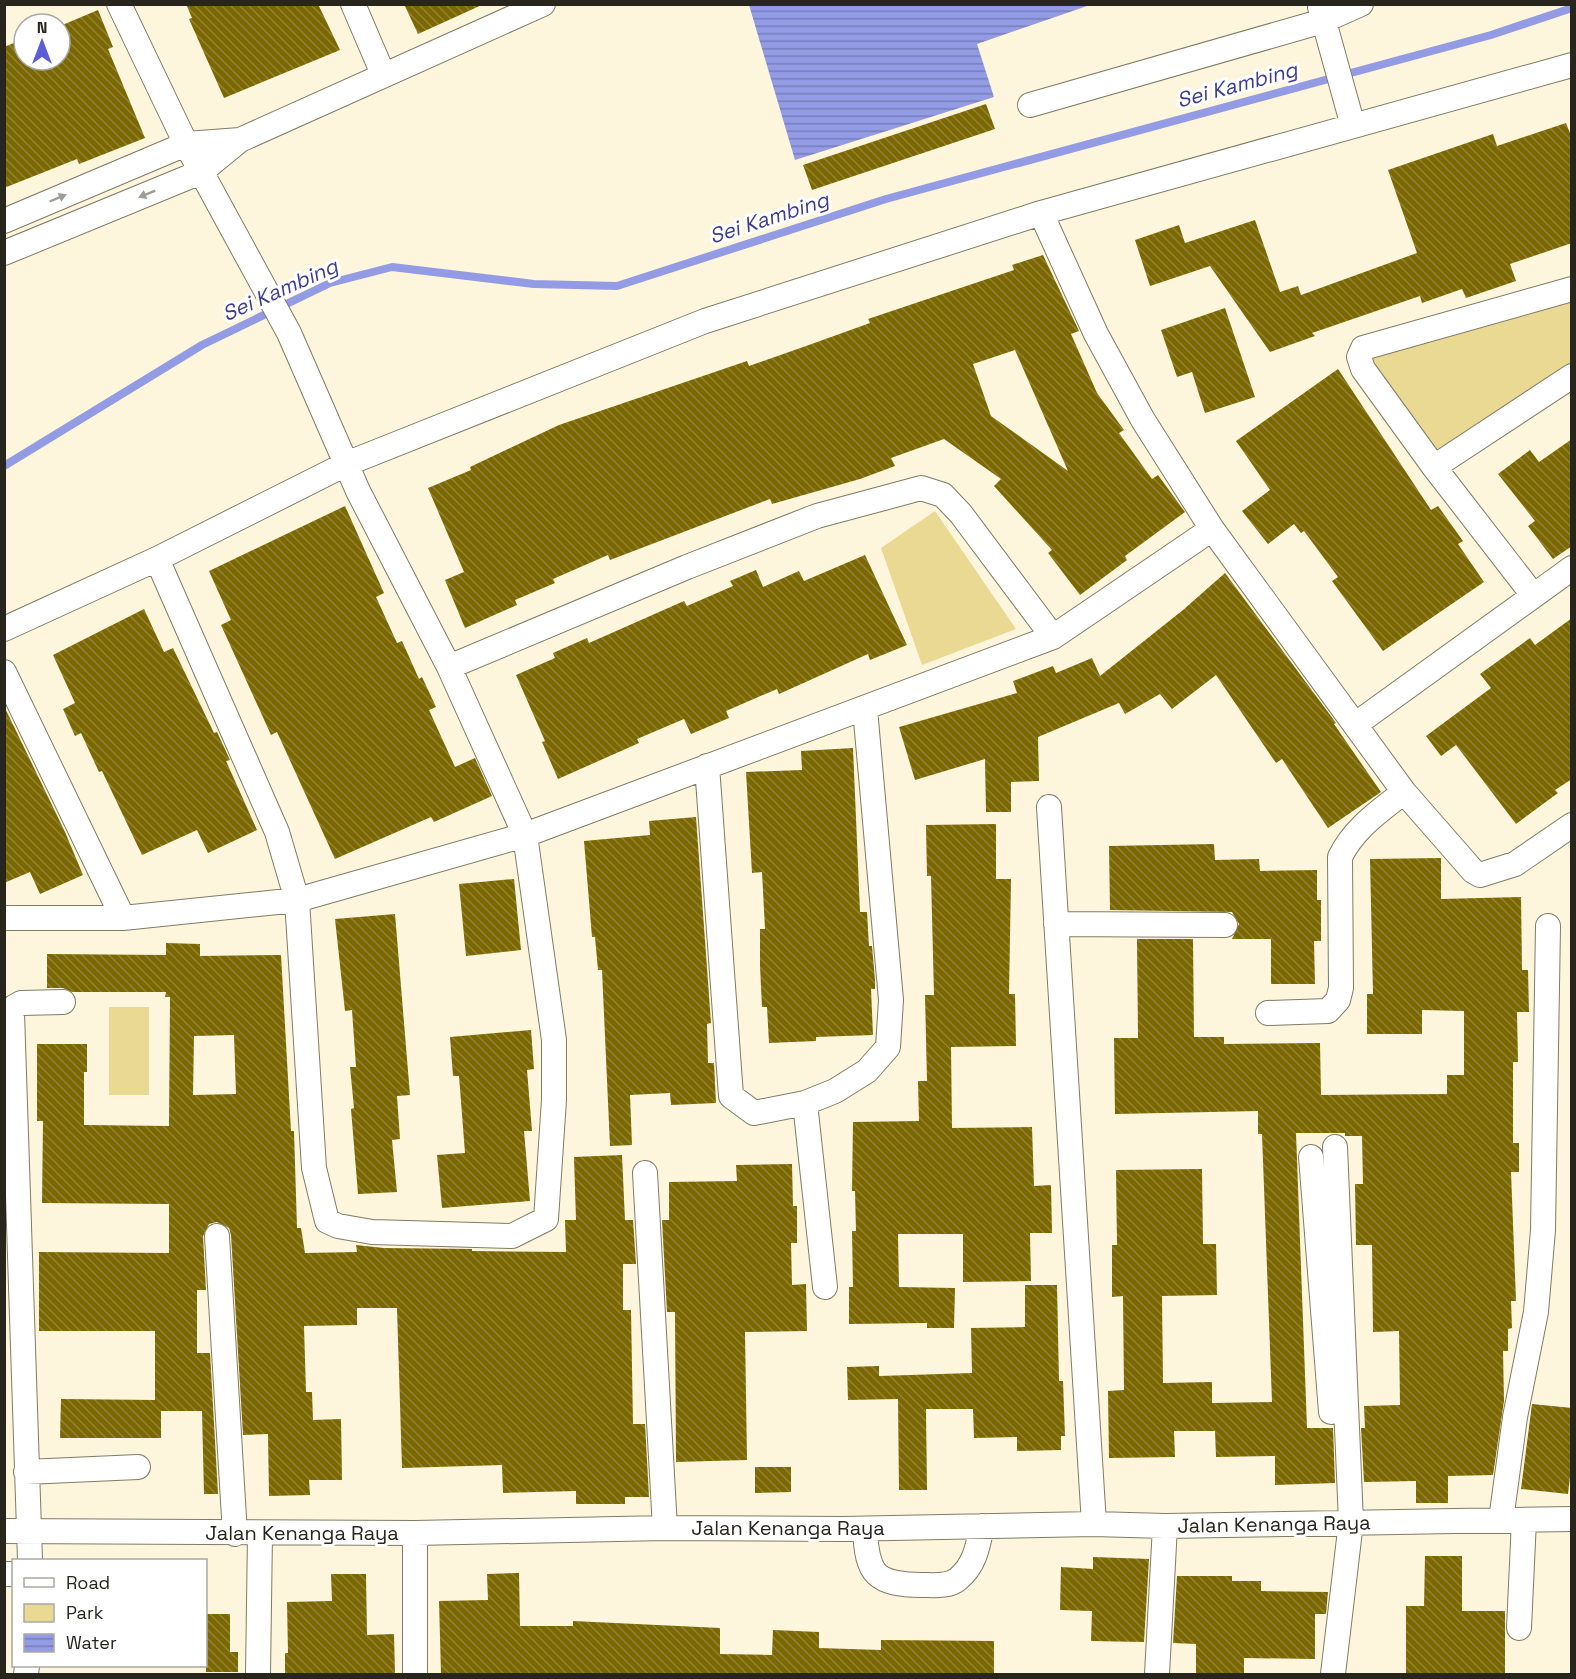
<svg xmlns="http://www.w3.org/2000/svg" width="1576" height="1679" font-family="'Space Grotesk',sans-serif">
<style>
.park{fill:#ead993}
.water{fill:url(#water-rules)}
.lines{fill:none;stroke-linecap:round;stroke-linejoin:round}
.stream{stroke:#939be4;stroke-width:8}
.building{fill:url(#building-back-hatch);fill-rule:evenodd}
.minor-casing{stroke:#817b65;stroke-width:26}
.minor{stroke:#fff;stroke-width:24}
.oneway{fill:#9e9d99}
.labels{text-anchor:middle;stroke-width:6;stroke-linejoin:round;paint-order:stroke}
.street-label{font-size:20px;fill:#28251c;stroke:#fff}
.water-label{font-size:21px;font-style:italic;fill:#3d3c92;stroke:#fff}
</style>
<defs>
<pattern id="water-rules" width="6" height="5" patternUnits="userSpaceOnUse" patternTransform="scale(1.5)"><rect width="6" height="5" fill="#939be4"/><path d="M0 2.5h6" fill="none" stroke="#787eb8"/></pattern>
<pattern id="building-back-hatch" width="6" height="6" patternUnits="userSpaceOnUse" patternTransform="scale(1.5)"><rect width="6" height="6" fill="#7c6800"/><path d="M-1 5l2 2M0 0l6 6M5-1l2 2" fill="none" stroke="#908238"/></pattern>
</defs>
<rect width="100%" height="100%" fill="#fdf6dd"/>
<path class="park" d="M1571,296V372L1436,459L1363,354Z
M935,511L1016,629L922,665L881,548Z
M109,1007H149V1095H109Z"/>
<path class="water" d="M749,5V4L1090,5L977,44L994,97L795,160Z"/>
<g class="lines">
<path class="stream" d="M4,466L202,345L330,283L392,267L534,284L617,286L886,199L1491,35L1572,8"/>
</g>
<path class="building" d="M186,4H318L340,50L224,98L189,19L192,18Z
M404,4H484L418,34Z
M98,10L113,47L108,49L145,138L79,164L77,159L4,188V47L24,39V60H60V26Z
M986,104L995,129L812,190L803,165Z
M1566,123L1572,138V243L1510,264L1516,281L1466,298L1462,289L1422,303L1420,296L1312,333L1315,336L1270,352L1210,266L1150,286L1135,240L1179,225L1185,243L1255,220L1280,292L1298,286L1301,295L1417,253L1388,170L1493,134L1497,146Z
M1043,255L1079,331L1071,334L1097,393L1124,430L1119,433L1152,479L1158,475L1185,512L1125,556L1127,560L1080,595L1048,553L1052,550L994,486L1001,479L944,439L891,458L895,466L860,479L772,504L770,499L610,560L608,555L553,579L555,583L515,600L517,605L465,628L445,580L464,572L428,488L471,470L470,467L559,425L747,361L749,366L806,346L870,323L868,319L1014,270L1012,265ZM1015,350L1068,471L991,416L973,364Z
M1225,308L1255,397L1205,413L1192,372L1177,377L1161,330Z
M1338,369L1431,510L1438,506L1463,541L1458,544L1484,582L1383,651L1332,581L1338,577L1304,531L1301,533L1294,524L1268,544L1242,511L1270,490L1236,441Z
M1572,439V546L1553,559L1528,526L1535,521L1498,474L1530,450L1539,462Z
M345,506L384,593L376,597L397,643L402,641L419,679L422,677L436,707L429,710L455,767L475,758L492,796L434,822L431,817L335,859L277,732L271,735L221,625L231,620L209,571Z
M865,555L907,645L870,660L868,654L779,694L777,689L726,711L729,718L691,734L684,719L637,739L639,743L558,779L542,742L545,741L516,675L555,658L553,653L587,638L589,643L684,601L687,606L733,586L730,581L756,570L763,587L799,571L804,581Z
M1225,573L1336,723L1334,724L1381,792L1328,828L1282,759L1276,763L1216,675L1172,709L1160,694L1125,714L1119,703L1038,737L1039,781L1011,782V812H986L985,759L915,780L899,727L1017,693L1013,681L1053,666L1056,673L1092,658L1100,676L1183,610Z
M144,609L164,652L173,648L214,733L217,732L230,760L226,761L257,830L208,853L197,830L142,855L102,771L99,772L81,733L75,736L63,709L75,703L53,655Z
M1572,618V779L1555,790L1558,793L1516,824L1456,745L1441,756L1426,736L1491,688L1480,674L1530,638L1535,645Z
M4,706L65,832L83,875L40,894L30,872L4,883Z
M853,748L860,912H867L869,946H872L875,980V989H871L873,1035L816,1037V1041L769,1043L767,1007H762L760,966V929H765L762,872L752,873L746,772L802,770L801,751Z
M696,817L711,1023L707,1024L708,1063H714L716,1103L671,1105L670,1093L630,1095L632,1145L610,1146L602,970H598L595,937H592L584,841L650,835L649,821Z
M996,824V879H1011L1009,994H1015L1016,1046L951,1047L952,1128L1032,1127L1034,1186L1051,1185L1052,1233H1030L1031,1281L963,1282V1234H898L899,1287L955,1288L954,1328H927V1323L849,1324V1287H853L852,1231H856L855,1191H852L853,1122L919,1121L918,1081H927L925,995H934L931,876H927L926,825Z
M1214,844L1215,860L1259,859L1260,871L1317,870V900H1321V941H1314L1315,984H1271V939H1232L1239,924L1232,912L1110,910L1109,846Z
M1441,858V899L1521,897L1522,970H1528L1529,1012H1517L1518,1062H1513V1143H1519V1172H1511L1516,1301H1511L1512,1328L1508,1329V1351H1503L1504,1401L1493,1475L1448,1476V1503H1416V1481L1364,1482L1361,1428H1365L1364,1406L1400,1405L1399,1331L1373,1332L1372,1245H1356L1355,1184H1363L1362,1136H1345V1133H1296L1307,1428H1333L1335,1483L1275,1485V1456L1216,1457L1215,1431H1174L1175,1457L1109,1458L1108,1391L1124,1390L1123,1296L1112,1297V1245H1117L1116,1170L1202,1169L1203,1244H1216L1217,1295L1162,1296L1163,1383L1212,1382V1403L1272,1402L1262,1134H1258V1111L1115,1114L1114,1038H1138L1137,939H1193L1194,1037H1224V1044L1320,1043L1321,1095L1447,1094V1075H1464V1011L1422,1010V1034H1367V994H1373L1370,859Z
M514,879L521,950L466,956L459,884Z
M395,914L410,1095L397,1096L400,1139L392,1140L397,1192L358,1194L351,1109L354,1108L350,1067H356L352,1010L345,1011L335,919Z
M166,943L200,944V956L281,955L291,1131H294L297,1228H301L305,1253L357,1252L356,1245L384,1248L472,1249V1251L566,1252L565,1220H576L574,1157L622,1155L625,1220H633L636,1264H623V1310H631L633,1424H645L649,1497H625V1504H576V1491L503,1493L502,1465L402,1468L397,1308H357V1325L304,1326L306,1392H312L313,1420L341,1419L342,1480H309L310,1495L269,1496L268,1434L243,1435L231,1235L229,1228L217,1222L209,1224L203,1236L206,1290H197V1353H210L218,1494H204L202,1411H161V1438H60L61,1399L155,1400V1331H39V1252L169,1253V1204L42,1203L43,1121H37V1044H87V1072H84V1125L169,1126L170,997H165L166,992H72L63,988H47V954L166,955ZM234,1035L236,1094L193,1095L194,1036Z
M531,1030L534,1069L527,1070L532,1131H524L530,1201L442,1208L437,1155L465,1153L459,1076H453L450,1037Z
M792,1164L793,1206H797V1243H791L792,1285L806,1284L807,1331L745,1332L747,1460L676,1462L675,1312H667L662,1220H669V1182L737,1181L736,1165Z
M1025,1285H1057L1059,1381H1063L1065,1436H1061V1450L1017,1451V1437L974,1438L973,1409H926L927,1490H899L898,1399L848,1400L847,1367L879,1366V1376L972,1373L971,1328L1025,1327Z
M1532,1404L1572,1408V1460L1568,1494L1521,1489Z
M755,1467H791V1492L755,1493Z
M1425,1556H1462V1611H1505V1674L1406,1673V1606H1424Z
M1093,1557L1149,1559L1144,1642L1091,1641L1092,1611L1060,1610L1061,1567L1093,1569Z
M519,1573L520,1626H573V1621L720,1628V1654L772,1655L773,1630L819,1632V1648L881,1650V1640L994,1641V1674H441L439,1601L488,1600L487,1574Z
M331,1574H366L367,1635L394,1634L395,1674H285V1653H288L287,1602L332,1601Z
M1177,1576H1232V1581H1261V1591L1328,1592L1326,1614H1315V1659L1244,1658V1674H1196V1644L1173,1643Z
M206,1614H230V1652H238V1672H206Z"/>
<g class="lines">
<defs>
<path id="minor" d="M119,4L186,144L289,333L358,491L449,667L525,835L554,1040V1100L546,1219L512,1236L372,1232L338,1226L327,1221L314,1168L297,900L277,832L157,559
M353,4L383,74
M1320,7L1353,126
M1030,105L1323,21L1361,4
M1041,213L1096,334L1143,420L1212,529L1404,792L1473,871L1480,875L1515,864L1572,825
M4,221L186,144L240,140
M4,253L201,172L240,140L543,4
M1434,467L1572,376
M1533,595L1434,467L1363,369L1359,357L1363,348L1572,289
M4,629L157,559L346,464L705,321L1041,213L1572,65
M449,667L687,567L817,516L921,488L943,495L961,514L1053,637
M4,672L123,918
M1356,724L1572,568
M707,766L731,1096L754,1113L805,1103L835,1091L867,1071L888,1047L891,1000L865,709
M1049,807L1094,1524
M4,918H123L297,900L525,835L1053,637L1212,529
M1056,924L1225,925
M1268,1013L1328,1011L1338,1000L1341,988L1340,857C1354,828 1380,811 1404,792
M805,1103L825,1287
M1311,1157L1331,1412
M645,1173L665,1528
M217,1236L235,1534
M26,1472L138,1467
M1501,1520L1515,1417L1536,1312L1543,1230L1548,926
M865,1529C867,1576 876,1584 922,1585C933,1585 949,1587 958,1579C975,1565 978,1546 982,1526
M4,1531L415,1533L665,1528L842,1529L1094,1524L1165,1526L1572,1519
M30,1560L12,1013L14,1007L21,1003L63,1002
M4,1574H14
M1519,1628L1524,1520
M26,1674L27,1666
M258,1674L260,1534
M415,1674V1533
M1157,1674L1165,1526
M1333,1674L1351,1522L1335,1147"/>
</defs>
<use href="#minor" class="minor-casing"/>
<use href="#minor" class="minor"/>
</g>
<defs><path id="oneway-solid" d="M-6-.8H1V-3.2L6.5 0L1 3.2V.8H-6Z" transform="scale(1.5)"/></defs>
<g class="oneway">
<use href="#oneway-solid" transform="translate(147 194) rotate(158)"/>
<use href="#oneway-solid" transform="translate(58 198) rotate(-23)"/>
</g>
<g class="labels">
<g class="street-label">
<text transform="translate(1274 1524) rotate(-1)" y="7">Jalan Kenanga Raya</text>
<text x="788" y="1535">Jalan Kenanga Raya</text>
<text x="302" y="1540">Jalan Kenanga Raya</text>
</g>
<g class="water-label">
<text transform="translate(1237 85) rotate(-15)" y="7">Sei Kambing</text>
<text transform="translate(769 218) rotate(-18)" y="7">Sei Kambing</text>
<text transform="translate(280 290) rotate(-24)" y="7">Sei Kambing</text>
</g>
</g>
<rect width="1576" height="1679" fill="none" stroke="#28251c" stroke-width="12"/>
<rect x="12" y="1559" width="195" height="108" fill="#ffffff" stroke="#a9a8a4" stroke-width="1.5"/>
<rect x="24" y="1578" width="30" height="9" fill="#ffffff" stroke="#a9a8a4" stroke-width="1.5"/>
<text x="66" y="1589" font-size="18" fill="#28251c">Road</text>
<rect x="24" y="1604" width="30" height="18" fill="#ead993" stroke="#a9a8a4" stroke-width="1.5"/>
<text x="66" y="1619" font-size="18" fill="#28251c">Park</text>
<rect x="24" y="1634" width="30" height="18" fill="url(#water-rules)" stroke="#a9a8a4" stroke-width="1.5"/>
<text x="66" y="1649" font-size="18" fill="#28251c">Water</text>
<g transform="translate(42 42)"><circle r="28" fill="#ffffff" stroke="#a9a8a4" stroke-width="1.5"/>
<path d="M0-4.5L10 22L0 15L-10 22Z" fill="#5d5ed6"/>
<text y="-9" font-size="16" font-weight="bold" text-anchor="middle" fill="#28251c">N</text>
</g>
</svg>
